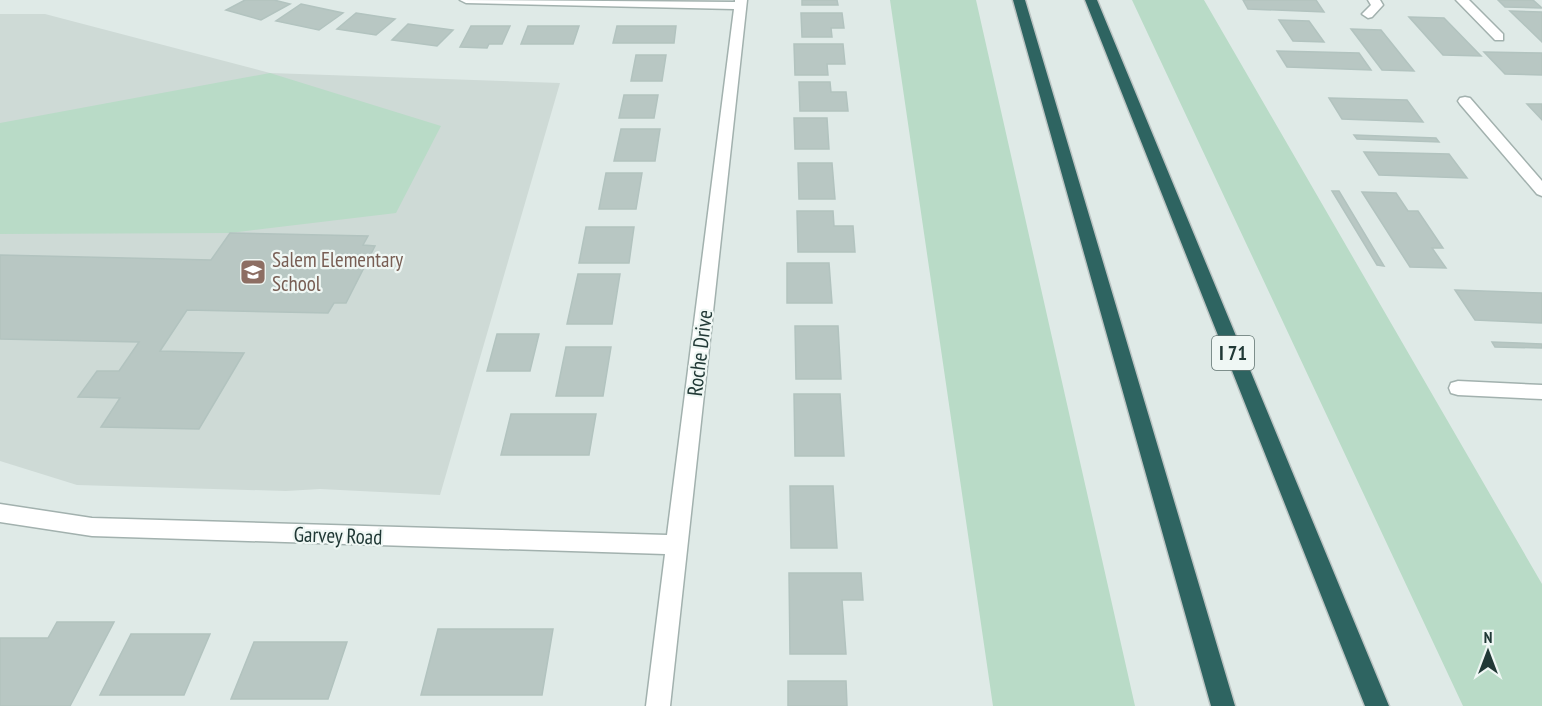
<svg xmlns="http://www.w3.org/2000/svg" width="1542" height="706" font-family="'PT Sans Narrow',sans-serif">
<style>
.built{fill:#cedad6}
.green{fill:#b9dbc7}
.building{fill:#b8c7c3;stroke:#b2c3bf;stroke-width:1.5}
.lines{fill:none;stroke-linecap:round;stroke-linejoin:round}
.minor-casing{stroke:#a2b1ae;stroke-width:3}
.highway-casing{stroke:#bcc4c3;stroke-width:3}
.minor{fill:#fff;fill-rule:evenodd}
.highway{fill:#2e6461;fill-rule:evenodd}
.labels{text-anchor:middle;stroke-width:4.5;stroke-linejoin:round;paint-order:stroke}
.shield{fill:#eff7f4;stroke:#5f726f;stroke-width:1.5}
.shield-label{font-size:20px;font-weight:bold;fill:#213936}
.education-label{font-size:21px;fill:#785e54;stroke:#eff7f4;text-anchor:start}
.street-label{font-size:21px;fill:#213936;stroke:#eff7f4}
</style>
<rect width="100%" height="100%" fill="#dfeae7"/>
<path class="built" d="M0,14H45L270,73L560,83L440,495L320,489L286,491L77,485L0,461Z"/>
<path class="green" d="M890,0H976L1135,706H993Z
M1132,0H1204L1542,584V706H1463Z
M270,73L441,126L396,213L230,233L0,234V123Z"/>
<path class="building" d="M245,0H274L290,4L261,20L226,10Z
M802,0H837L838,5H802Z
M1243,0H1316L1324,12L1248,9Z
M1498,0H1533L1542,8L1505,7Z
M301,4L343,13L319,30L276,21Z
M1510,11L1542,12V42Z
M356,13L395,19L376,35L337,29Z
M801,13H842L844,28H831L832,37H802Z
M1409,17L1444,18L1481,56L1443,55Z
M1279,20L1309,21L1324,42L1293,41Z
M408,24L453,30L437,46L392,40Z
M471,26H510L502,44H489L487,48L460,47Z
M528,26H579L573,44H521Z
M617,26H676L674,43H613Z
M1351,29L1381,30L1414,71L1382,70Z
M794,44H843L845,64H827L828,75H795Z
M1277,51L1359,53L1371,70L1287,67Z
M1484,52L1542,53V75L1505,74Z
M636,55H666L662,81H631Z
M799,82H830L831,92H846L848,111H800Z
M624,95H658L654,118H619Z
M1329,98L1407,100L1423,122L1342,119Z
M1527,104H1542V120Z
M794,118H827L829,149H795Z
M621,129H660L655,161H614Z
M1354,135L1436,138L1439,142L1357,139Z
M1364,152L1449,154L1467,178L1379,175Z
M798,163H832L835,199H799Z
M606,173H642L636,209H599Z
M1332,191H1339L1384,266L1377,265Z
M1362,192L1396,193L1408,211H1418L1443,248H1432L1446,268L1410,267Z
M797,211H833L834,226H853L855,252H798Z
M586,227H634L629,263H579Z
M230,233L368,236L363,245L375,246L346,303H334L328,313L187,310L160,351L244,353L199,429L101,427L120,398L78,397L97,371H119L139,342L0,339V255L211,260Z
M787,263H829L832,303H787Z
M578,274H620L612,324H567Z
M1455,290L1542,293V323L1475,320Z
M795,326H838L841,379H796Z
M497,334H539L530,371H487Z
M1492,342L1542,344V348L1495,347Z
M566,347H611L603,396H556Z
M794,394H840L844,456H795Z
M511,414H596L589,455H501Z
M790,486H833L837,548H791Z
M789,573H861L863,600H842L846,654H790Z
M57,622H114L70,706H0V638H48Z
M438,629H553L542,695H421Z
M131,634H210L184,695H100Z
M254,642H347L328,699H231Z
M788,681H846L847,706H788Z"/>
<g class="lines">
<defs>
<path id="minor" d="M460,0L735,2V0H747L670,706H646L665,554L92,536L0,522V504L92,518L667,535L734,9L466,3Z
M1368,0H1380L1383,5L1372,17L1368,18L1362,14L1371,5Z
M1456,0H1469L1503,34V40H1495Z
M1465,97L1470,98L1542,181V196L1537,194L1460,104L1458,101L1460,98Z
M1458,381L1542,385V399L1458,395L1451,393L1449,388L1451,383Z"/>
<path id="highway" d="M1013,0H1025L1235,706H1211Z
M1085,0H1097L1389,706H1365Z"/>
</defs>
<use href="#minor" class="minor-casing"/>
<use href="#highway" class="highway-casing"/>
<use href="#minor" class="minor"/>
<use href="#highway" class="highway"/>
</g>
<defs>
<symbol id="school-square" viewBox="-11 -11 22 22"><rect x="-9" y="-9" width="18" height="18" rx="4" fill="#8d6e63" stroke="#eff7f4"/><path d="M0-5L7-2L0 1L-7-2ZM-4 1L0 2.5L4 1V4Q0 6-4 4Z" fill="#fff"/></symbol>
</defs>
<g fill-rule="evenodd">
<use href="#school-square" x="238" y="257" width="30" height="30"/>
</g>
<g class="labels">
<rect class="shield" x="1212" y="336" width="42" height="34" rx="4.5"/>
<g class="shield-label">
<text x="1233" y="360">I 71</text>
</g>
<g class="education-label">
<text x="272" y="267">Salem Elementary<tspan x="272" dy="24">School</tspan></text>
</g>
<g class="street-label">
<text transform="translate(700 353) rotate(-83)" y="7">Roche Drive</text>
<text transform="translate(338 536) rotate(2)" y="7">Garvey Road</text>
</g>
</g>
<g transform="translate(1488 652)" stroke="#eff7f4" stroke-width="4.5" paint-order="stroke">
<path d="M0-4.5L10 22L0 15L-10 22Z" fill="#213936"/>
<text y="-9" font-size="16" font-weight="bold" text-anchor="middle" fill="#213936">N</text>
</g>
</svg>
